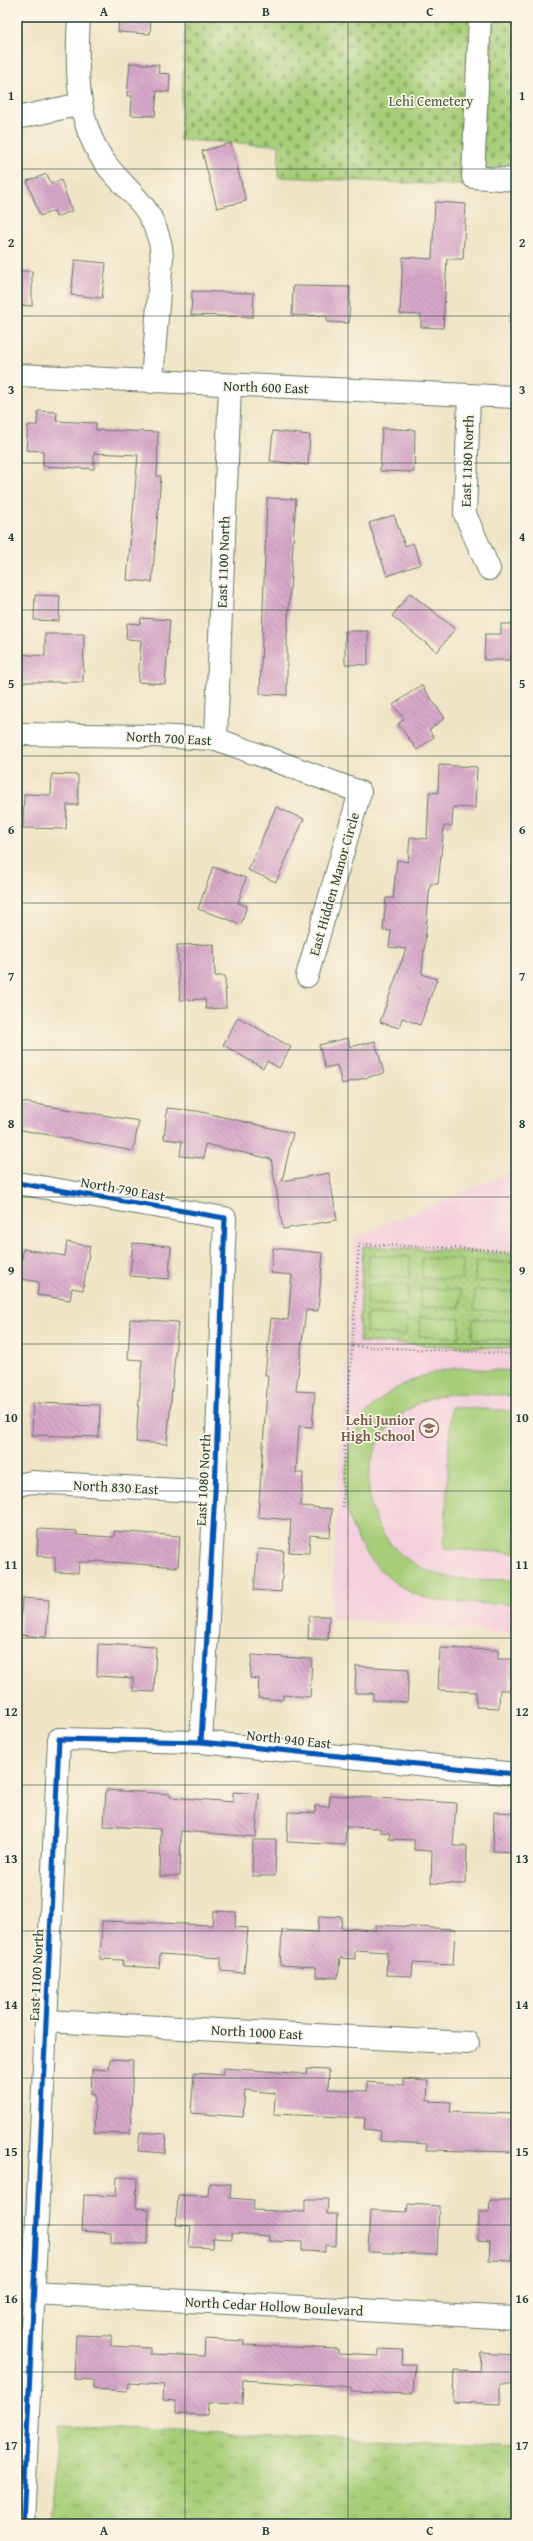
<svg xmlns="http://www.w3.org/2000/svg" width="533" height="2541" font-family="'Gentium Book Plus',serif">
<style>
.built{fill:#f4cfdc}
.grass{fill:url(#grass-tufts);stroke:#638656}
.cemetery{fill:url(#cemetery-stones);stroke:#638656}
.park{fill:url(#park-dots);stroke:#638656}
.garden{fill:#a7ce79;stroke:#638656}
.building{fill:url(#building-back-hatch)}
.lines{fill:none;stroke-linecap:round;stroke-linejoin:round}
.minor-casing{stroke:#687867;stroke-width:24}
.path{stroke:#687867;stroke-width:2.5;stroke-dasharray:1 3;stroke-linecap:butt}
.minor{stroke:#fff;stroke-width:22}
.cycleway-casing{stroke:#fcf5e5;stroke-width:8}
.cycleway{stroke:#0057b8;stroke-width:5}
.grid{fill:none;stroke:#1f3d34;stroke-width:1;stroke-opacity:0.55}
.labels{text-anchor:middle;stroke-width:3.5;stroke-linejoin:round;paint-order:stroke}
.park-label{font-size:14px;fill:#3a5a42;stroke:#fcf5e5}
.street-label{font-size:14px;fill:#1f3d34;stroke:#fcf5e5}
.education-label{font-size:14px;font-weight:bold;fill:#785e54;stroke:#fcf5e5;text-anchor:end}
.neatline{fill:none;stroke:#1f3d34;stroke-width:1.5}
.grid-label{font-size:13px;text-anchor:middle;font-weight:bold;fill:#1f3d34}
</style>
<defs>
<pattern id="grass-tufts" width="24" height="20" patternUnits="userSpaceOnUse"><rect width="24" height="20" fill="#a7ce79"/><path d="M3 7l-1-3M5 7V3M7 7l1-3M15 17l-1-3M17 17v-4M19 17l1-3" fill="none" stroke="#87a864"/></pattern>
<pattern id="cemetery-stones" width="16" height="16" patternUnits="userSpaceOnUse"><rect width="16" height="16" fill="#a7ce79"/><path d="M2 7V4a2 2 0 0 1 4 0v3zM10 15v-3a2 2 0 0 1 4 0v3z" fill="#87a864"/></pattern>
<pattern id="park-dots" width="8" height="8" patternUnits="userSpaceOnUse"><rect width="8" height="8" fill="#a7ce79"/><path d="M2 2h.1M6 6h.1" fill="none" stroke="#87a864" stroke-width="1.8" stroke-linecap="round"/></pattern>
<pattern id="building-back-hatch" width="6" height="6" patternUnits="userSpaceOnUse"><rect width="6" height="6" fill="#d7a7c9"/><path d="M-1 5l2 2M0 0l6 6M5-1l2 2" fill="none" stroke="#ae89a4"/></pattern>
</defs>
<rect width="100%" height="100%" fill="#fcf5e5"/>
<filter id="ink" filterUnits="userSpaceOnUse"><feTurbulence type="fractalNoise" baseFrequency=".025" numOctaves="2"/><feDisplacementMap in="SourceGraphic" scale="8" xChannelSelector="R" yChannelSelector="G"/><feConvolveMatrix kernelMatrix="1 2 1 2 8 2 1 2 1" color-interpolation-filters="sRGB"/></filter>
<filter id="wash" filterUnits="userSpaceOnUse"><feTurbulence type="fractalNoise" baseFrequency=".012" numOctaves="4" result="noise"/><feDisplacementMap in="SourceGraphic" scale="16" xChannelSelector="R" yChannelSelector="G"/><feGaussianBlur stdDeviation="0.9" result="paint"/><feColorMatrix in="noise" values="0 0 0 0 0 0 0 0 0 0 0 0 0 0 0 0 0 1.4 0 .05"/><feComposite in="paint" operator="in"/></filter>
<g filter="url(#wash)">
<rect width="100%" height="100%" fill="#efe5c6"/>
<path class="built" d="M516,1170V1634L330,1618L354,1237Z"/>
<path class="grass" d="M59,2425L516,2448V2524H51Z"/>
<path class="cemetery" d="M186,17H516V188L278,177L279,145L180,140Z"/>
<path class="park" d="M363,1246L516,1254V1349L359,1342Z"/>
<path class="garden" d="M369,1256L410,1257L409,1277L368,1275Z
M422,1258L463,1260L462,1279L422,1278Z
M476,1261L516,1263L515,1282L475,1281Z
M368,1285L408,1286L407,1306L367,1304Z
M421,1288L461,1290L460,1308L420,1307Z
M475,1290L515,1292L514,1311L474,1310Z
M367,1314L407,1316L406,1335L366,1333Z
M420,1317L460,1319L459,1337L419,1336Z
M473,1319L513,1321L512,1340L472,1339Z
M456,1368L516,1371V1396C486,1395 451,1388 423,1401C348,1437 352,1537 426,1570C452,1582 488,1579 516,1580V1604C487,1603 432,1605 408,1591C358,1562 334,1508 349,1452C352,1441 356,1427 362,1418C386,1388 420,1374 456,1368Z
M451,1407L516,1411V1553L444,1549Z"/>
<g id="blocks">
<path class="building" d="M119,17H151L150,34L118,32Z
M130,63L159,65L158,73L170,74L169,92L157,91L155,116L131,115L132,96H127Z
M231,143L246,201L217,208L202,151Z
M47,174L51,184L61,180L72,211L56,217L54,211L40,216L27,181Z
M435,202L466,204L463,259H447L443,328L421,327V315L400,314L403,257L432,259Z
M75,260L106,263L102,298L71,295Z
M17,271H32V306L17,305Z
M293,286L350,287L349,323L327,322V316L292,315Z
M192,291L254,293L253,317L191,315Z
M38,411L57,412L56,421L96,423V430L158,432L157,476H161L152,582L127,580L138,455L94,453V469L43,466V451L26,450L28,425H37Z
M382,428L415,430L414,472L380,471Z
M273,431L310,435L308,465L270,461Z
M267,498L296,499L287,636V695L260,694Z
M394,515L405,546L413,543L421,564L387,576L369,523Z
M410,593L455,629L437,652L392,616Z
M35,595L60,596L59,621L34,620Z
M141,618L170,620L165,684L138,682L141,640L126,639L127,623L140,624Z
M501,624H516V660H484L485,634H501Z
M345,631H368V665L345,664Z
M45,634H84L83,682H17V654L45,656Z
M421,685L445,718L429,730L434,737L417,750L398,724L404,719L393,705Z
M439,765L477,767L475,808L453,807L452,826H444L438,884H430L422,974L437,979L420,1025L402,1018L399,1028L380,1022L406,949L389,947L391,931L383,930L386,898H393L397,860L408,862L410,837L427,839L429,792L438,793Z
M52,774L78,775V805H67L66,829L23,828L24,794L51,795Z
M276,807L304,819L276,882L248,870Z
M213,867L246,878L238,903L247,906L241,924L198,909Z
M214,944L215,976H225L226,1008L206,1009L205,999L180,1000L177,945Z
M238,1017L291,1047L279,1068L267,1061L263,1068L223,1045Z
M348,1038L350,1047L375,1041L384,1073L342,1084L337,1065L325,1068L319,1045Z
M17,1101L139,1121L133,1151L17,1129Z
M167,1108L197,1111L293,1133L282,1181L329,1173L337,1220L283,1229L271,1159L205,1144L204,1158L180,1156L182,1141L164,1139Z
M67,1242L90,1246L83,1290L72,1288L70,1300L37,1295L39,1282L17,1278V1259L22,1260L23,1249L65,1256Z
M133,1243L171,1246L169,1279L130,1276Z
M273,1248L323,1253L318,1311L306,1310L296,1391L315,1392L312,1427L299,1426L296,1473H303L301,1506L332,1509L330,1537L310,1535L309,1553L289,1552L291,1520L258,1517L268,1375H265L271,1318L288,1320L292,1275L271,1273Z
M130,1319L178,1322L167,1444L136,1442L142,1360L128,1359Z
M33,1403L100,1405L99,1437L32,1435Z
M38,1529L77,1531V1535L114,1537V1531L180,1536L178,1567L96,1561V1562H79L78,1573L55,1572V1557L37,1556Z
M258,1549L284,1551L281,1592L254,1590Z
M22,1598L49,1600L46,1637L20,1635Z
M309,1616H329L328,1640L308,1639Z
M98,1644L156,1647L154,1692L133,1691V1678L97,1676Z
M440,1648L498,1650V1659H511L510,1690H500L499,1708L476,1707V1692L438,1690Z
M252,1655L312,1659L310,1697L283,1695V1700L258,1698L259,1679L250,1678Z
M356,1666L409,1669L407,1702L373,1700V1693H355Z
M106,1790L170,1794V1797L233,1802V1792L259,1794L256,1837L181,1831L180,1876H160L161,1829L104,1826Z
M330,1795L456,1803L453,1846H467L466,1884L431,1883L432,1851L414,1850V1840L389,1839L390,1833L380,1832V1828L346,1827L345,1845L287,1842L288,1812L315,1813V1806L329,1807Z
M494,1812L516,1813V1852L493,1851Z
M253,1840H276L275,1876H252Z
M213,1911L236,1912L235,1927L248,1928L244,1973L221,1971V1958L160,1954L159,1968L123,1966V1960L100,1959L102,1921L212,1925Z
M319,1916L342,1917L341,1928L376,1930V1925L455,1929L453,1965L413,1963L412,1976L386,1975L387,1952L355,1950V1959L340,1958L338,1978L316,1977V1967L280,1965L282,1930L318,1932Z
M110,2059L133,2060L130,2134L94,2133L95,2095L91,2094L92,2069L109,2070Z
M223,2068L306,2074L307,2069L329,2070L328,2089L367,2091V2082L403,2085V2079L428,2081L427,2101L451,2102L450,2112L516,2114V2152L426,2150L427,2144L380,2141L381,2131L364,2129L365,2118L274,2114L275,2093L245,2090L243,2117L191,2113L194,2073L223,2075Z
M140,2132L166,2134L165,2153L138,2151Z
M117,2177L137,2178L136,2208L149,2209L148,2244L111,2243V2233L82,2231L84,2195L116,2196Z
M209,2183L231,2184L230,2198L254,2200L253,2210L305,2212V2199H328L327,2214H337L336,2246L325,2245V2252L302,2251V2242L269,2241V2236L232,2233V2239L213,2238L212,2248L189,2247L191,2226L176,2225L178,2195L208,2196Z
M490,2200H516V2239H513L512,2261L489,2260L490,2242L478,2241L479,2212H489Z
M408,2204L439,2206L437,2255L368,2252L370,2210L407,2212Z
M76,2335L111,2336V2346L150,2348V2354L204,2356L205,2339L244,2341V2345L338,2349V2354L379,2356V2349L403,2350L402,2364H415L413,2394L351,2392V2387L243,2380L242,2404L208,2403L207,2415L176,2414V2401L163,2400L164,2385L128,2383L127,2391L93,2389V2380L74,2379Z
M481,2353L514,2355L513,2384H500V2404L453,2402L454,2370L480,2371Z"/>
</g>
</g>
<g filter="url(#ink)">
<use href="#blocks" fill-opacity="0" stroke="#687867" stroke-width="1"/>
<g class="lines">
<defs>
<path id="minor" d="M79,17C76,69 75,126 109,168C133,197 149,203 160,242C164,257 160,276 159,291C157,321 154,352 152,382
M480,17L473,177L516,180
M17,118L81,104
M17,375L516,397
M469,396L465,514L489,569
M17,734L152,736L216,739L360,792L307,976
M216,739L230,386
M17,1183L225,1218L215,1492L201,1742
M17,1485L32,1482L215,1492
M46,2021L468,2043
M32,2293L516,2318
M23,2524L59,1739L201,1742L516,1774"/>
</defs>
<use href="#minor" class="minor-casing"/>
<path class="path" d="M512,370L513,345L509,320L516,297
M516,1117V1132
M516,1251L359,1244L352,1346L516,1354
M343,1507V1475L352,1346"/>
<use href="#minor" class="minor"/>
<defs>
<path id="cycleway" d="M17,1183L225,1218L215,1492L201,1742
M23,2524L59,1739L201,1742L516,1774"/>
</defs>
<use href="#cycleway" class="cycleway-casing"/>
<use href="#cycleway" class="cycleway"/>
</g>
</g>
<path class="grid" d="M185,17V2524M348,17V2524M17,169H516M17,316H516M17,463H516M17,610H516M17,756H516M17,903H516M17,1050H516M17,1197H516M17,1344H516M17,1491H516M17,1638H516M17,1785H516M17,1931H516M17,2078H516M17,2225H516M17,2372H516"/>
<defs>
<symbol id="school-ring" viewBox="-11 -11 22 22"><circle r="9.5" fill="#fcf5e5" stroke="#8d6e63" stroke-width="1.5"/><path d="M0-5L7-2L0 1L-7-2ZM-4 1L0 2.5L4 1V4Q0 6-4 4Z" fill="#8d6e63"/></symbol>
</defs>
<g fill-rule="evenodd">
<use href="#school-ring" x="418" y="1417" width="22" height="22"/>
</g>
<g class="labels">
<g class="park-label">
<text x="431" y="106">Lehi Cemetery</text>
</g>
<g class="street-label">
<text transform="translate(266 387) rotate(2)" y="5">North 600 East</text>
<text transform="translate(467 461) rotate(-88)" y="5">East 1180 North</text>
<text transform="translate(223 562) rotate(-88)" y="5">East 1100 North</text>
<text transform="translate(169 738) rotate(3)" y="5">North 700 East</text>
<text transform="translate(334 884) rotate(-74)" y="5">East Hidden Manor Circle</text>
<text transform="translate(123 1189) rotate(10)" y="5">North 790 East</text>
<text transform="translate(203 1480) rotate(-87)" y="5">East 1080 North</text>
<text transform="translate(116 1487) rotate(3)" y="5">North 830 East</text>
<text transform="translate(289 1739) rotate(6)" y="5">North 940 East</text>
<text transform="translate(36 1975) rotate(-87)" y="5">East 1100 North</text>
<text transform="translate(257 2032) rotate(3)" y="5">North 1000 East</text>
<text transform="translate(274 2306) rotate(3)" y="5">North Cedar Hollow Boulevard</text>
</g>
<g class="education-label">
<text x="415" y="1425">Lehi Junior<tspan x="415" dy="16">High School</tspan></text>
</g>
</g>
<rect width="533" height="2541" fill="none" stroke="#fcf5e5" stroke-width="44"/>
<rect x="22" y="22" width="489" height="2497" class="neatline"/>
<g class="grid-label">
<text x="104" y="16">A</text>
<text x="266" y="16">B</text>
<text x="430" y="16">C</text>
<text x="11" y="100">1</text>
<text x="522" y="100">1</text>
<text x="11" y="247">2</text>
<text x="522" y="247">2</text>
<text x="11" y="394">3</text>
<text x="522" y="394">3</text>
<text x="11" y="541">4</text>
<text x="522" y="541">4</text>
<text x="11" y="688">5</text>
<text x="522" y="688">5</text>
<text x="11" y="834">6</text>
<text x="522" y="834">6</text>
<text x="11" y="981">7</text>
<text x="522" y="981">7</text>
<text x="11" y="1128">8</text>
<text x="522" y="1128">8</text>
<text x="11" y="1275">9</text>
<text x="522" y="1275">9</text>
<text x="11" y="1422">10</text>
<text x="522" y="1422">10</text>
<text x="11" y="1569">11</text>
<text x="522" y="1569">11</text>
<text x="11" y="1716">12</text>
<text x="522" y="1716">12</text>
<text x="11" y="1863">13</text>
<text x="522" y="1863">13</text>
<text x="11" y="2009">14</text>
<text x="522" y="2009">14</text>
<text x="11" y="2156">15</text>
<text x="522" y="2156">15</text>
<text x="11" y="2303">16</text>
<text x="522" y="2303">16</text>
<text x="11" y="2450">17</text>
<text x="522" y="2450">17</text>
<text x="104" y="2535">A</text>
<text x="266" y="2535">B</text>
<text x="430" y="2535">C</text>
</g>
</svg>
